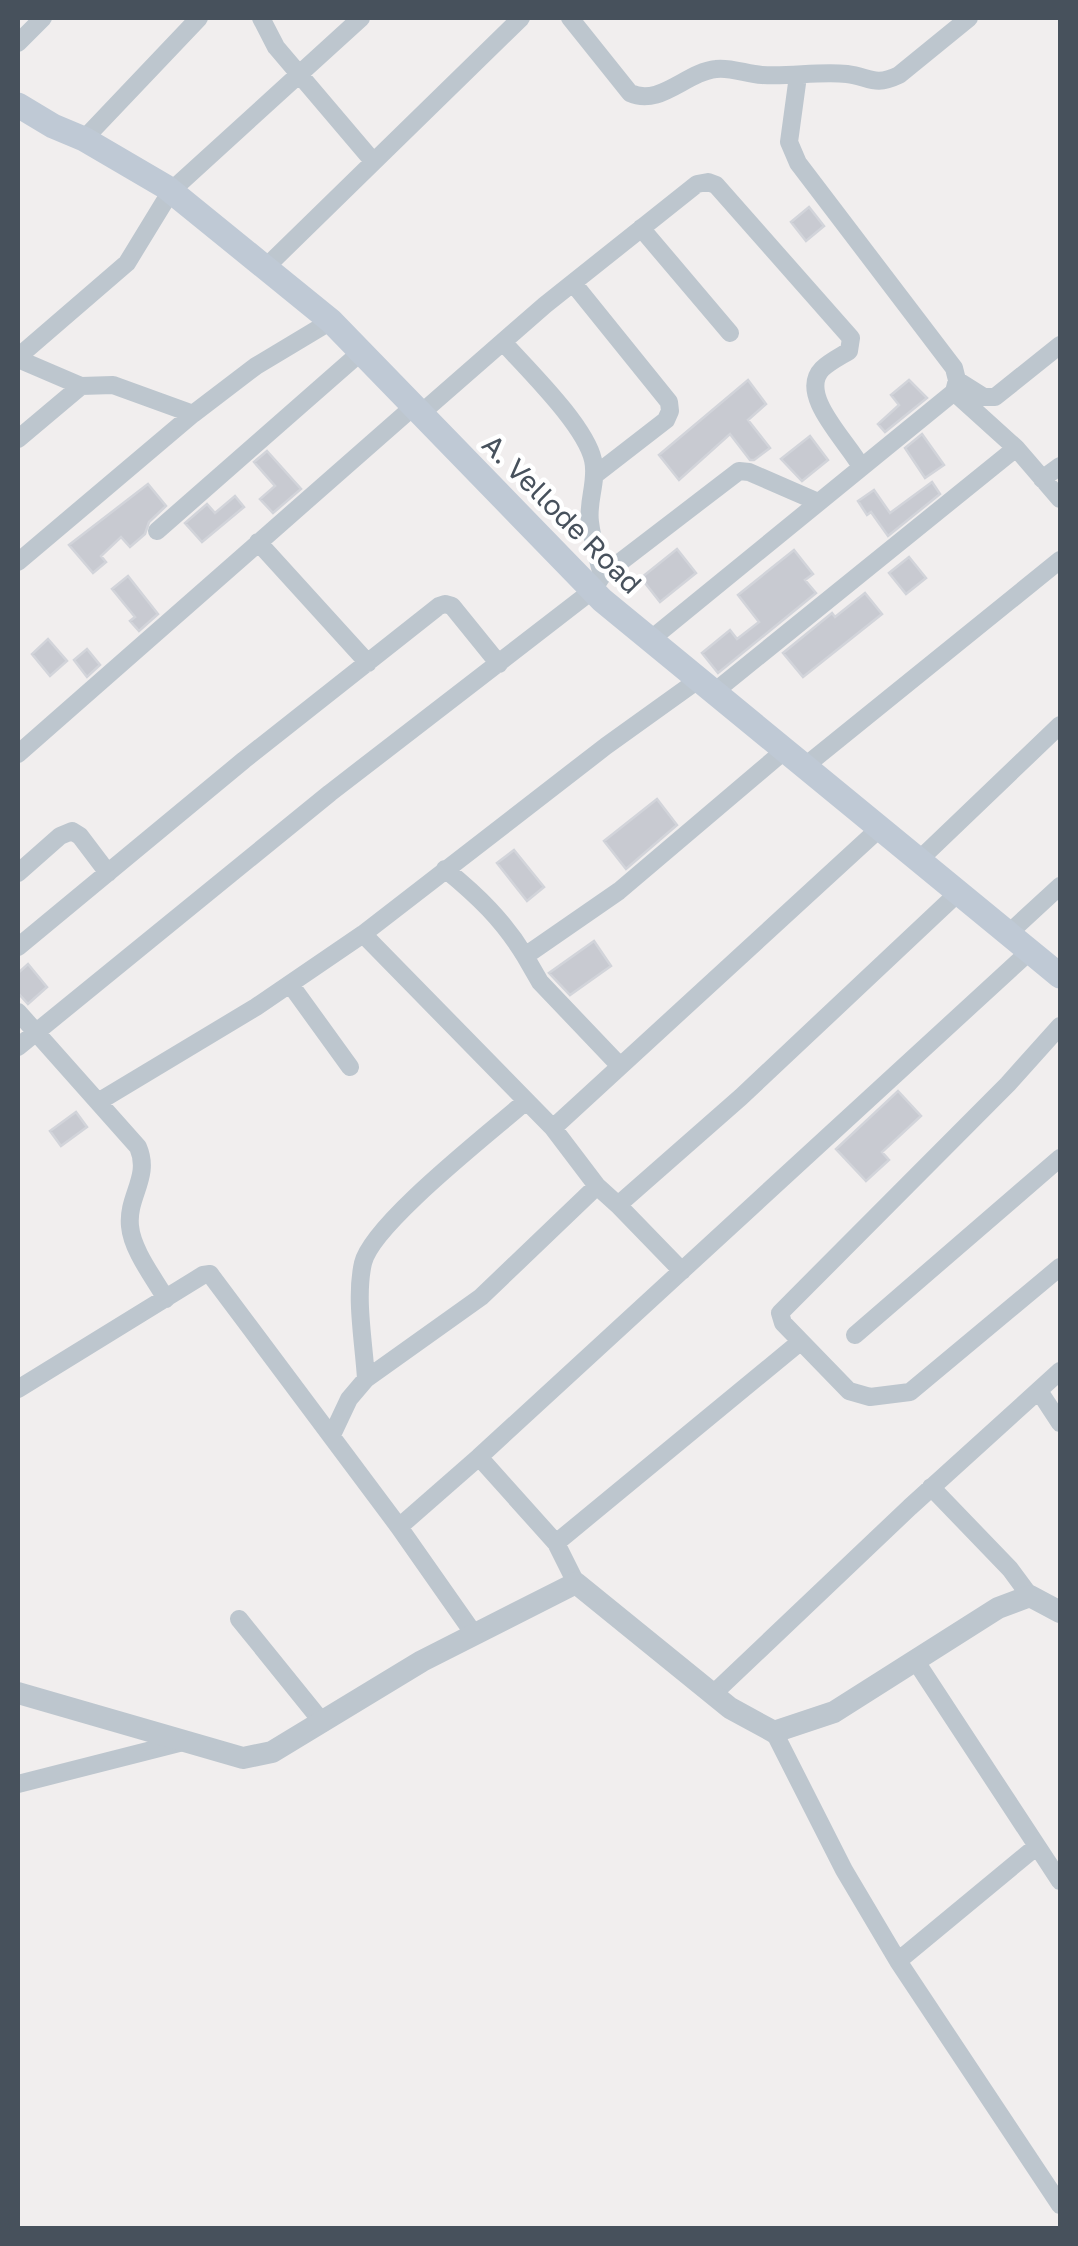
<svg xmlns="http://www.w3.org/2000/svg" width="1078" height="2246" font-family="'Golos Text',sans-serif">
<style>
.building{fill:#c8cad1;stroke:#d2d4da;stroke-width:2.5}
.lines{fill:none;stroke-linecap:round;stroke-linejoin:round}
.minor{stroke:#bdc6ce;stroke-width:18}
.tertiary{stroke:#bdc6ce;stroke-width:22}
.secondary{stroke:#bfc9d5;stroke-width:25}
.labels{text-anchor:middle;stroke-width:9;stroke-linejoin:round;paint-order:stroke}
.street-label{font-size:28px;fill:#47515c;stroke:#fff}
</style>
<rect width="100%" height="100%" fill="#f1eeee"/>
<path class="building" d="M809,207L824,226L806,241L791,222Z
M748,380L766,404L748,420L770,448L754,460H750L730,434L679,480L659,455Z
M909,380L927,398L885,432L878,424L899,405L891,395Z
M922,434L944,465L925,478L905,448Z
M810,436L828,460L802,481L781,459Z
M267,451L301,489L273,513L260,499L275,486L254,462Z
M932,482L940,494L888,536L871,512L867,515L858,501L874,490L890,513Z
M148,484L166,506L149,522L145,534L130,547L121,537L101,556L106,562L93,573L69,545Z
M235,496L244,507L202,542L185,523L207,504L215,513Z
M677,549L696,573L660,602L641,578Z
M794,550L813,574L805,580L816,593L718,673L702,653L730,630L737,639L759,622L738,595Z
M909,557L926,578L906,594L889,573Z
M128,576L158,614L139,631L130,621L135,617L112,589Z
M865,593L882,614L803,677L783,653L832,613L835,617Z
M48,639L67,661L50,676L32,654Z
M87,649L100,665L87,677L74,660Z
M657,799L677,825L626,869L604,841Z
M514,850L544,887L527,901L497,863Z
M594,941L611,966L570,995L549,973Z
M28,964L47,987L28,1004L18,993V973Z
M898,1091L921,1116L882,1152L889,1160L866,1181L836,1149Z
M76,1112L87,1127L61,1146L50,1131Z"/>
<g class="lines">
<path class="minor" d="M261,18L276,47L372,160
M570,18L630,93C660,107 686,72 716,69C730,67 747,74 762,75C790,77 819,71 847,74C870,77 874,87 899,75L969,18
M18,43L43,18
M84,139L199,18
M641,228L730,333
M265,268L521,18
M573,283L669,402L670,411L666,420L595,475
M18,357L127,263L171,191L361,18
M18,359L81,386L113,385L193,414
M957,380L984,397H995L1060,345
M954,392L1016,448L1060,499
M419,415L545,305L697,184L708,182L716,185L851,338L849,351C841,356 829,362 822,369C797,395 849,443 861,467
M18,439L81,386
M1042,479L1060,466
M157,531L361,352
M258,542L368,663
M18,562L193,414L256,366L331,321
M602,576L739,471L749,472L818,502
M650,640L954,392L957,380L954,368L798,163L789,142L798,76
M713,693L1016,448
M18,754L413,407
M804,767L1060,560
M919,860L1060,725
M445,869C478,896 503,920 525,956L619,891L784,751
M18,873L60,836L72,831L80,836L108,873
M1009,933L1060,886
M363,934L553,1128L597,1186
M18,947L244,760L439,606L445,604L452,606L499,664
M525,956L540,982L620,1066
M290,984L350,1067
M18,1012L138,1147C151,1177 127,1196 130,1226C132,1250 154,1278 166,1299
M1060,1026L1008,1084L780,1313L783,1323L849,1391L870,1397L910,1392L1060,1267
M18,1047L330,793L593,590L602,576C598,558 592,540 590,522C587,501 598,481 593,460C585,425 528,370 503,342
M98,1102L256,1007L363,934L606,746L698,680
M553,1128L880,828
M618,1205L682,1271
M855,1335L1060,1158
M366,1379C364,1343 355,1298 363,1263C372,1224 491,1132 526,1101
M18,1389L203,1275L210,1274L399,1527L474,1634
M1039,1391L1060,1423
M332,1435L349,1399L366,1379L481,1297L597,1186L618,1205L741,1097L959,892
M479,1457L556,1543
M931,1487L1010,1569L1030,1596
M399,1527L479,1457L1031,950
M576,1583L556,1543L800,1342
M239,1619L323,1723
M915,1660L1060,1881
M713,1694L910,1507L1060,1371
M774,1732L844,1870L898,1961L1060,2205
M18,1784L187,1741
M898,1961L1037,1846"/>
<path class="tertiary" d="M18,1693L243,1758L272,1752L422,1661L576,1583L730,1708L774,1732L834,1712L998,1608L1030,1596L1060,1612"/>
<path class="secondary" d="M18,105L53,126L84,139L166,187L331,321L602,600L1060,976"/>
</g>
<g class="labels">
<g class="street-label">
<text transform="translate(562 514) rotate(45)" y="10">A. Vellode Road</text>
</g>
</g>
<rect width="1078" height="2246" fill="none" stroke="#47515c" stroke-width="40"/>
</svg>
